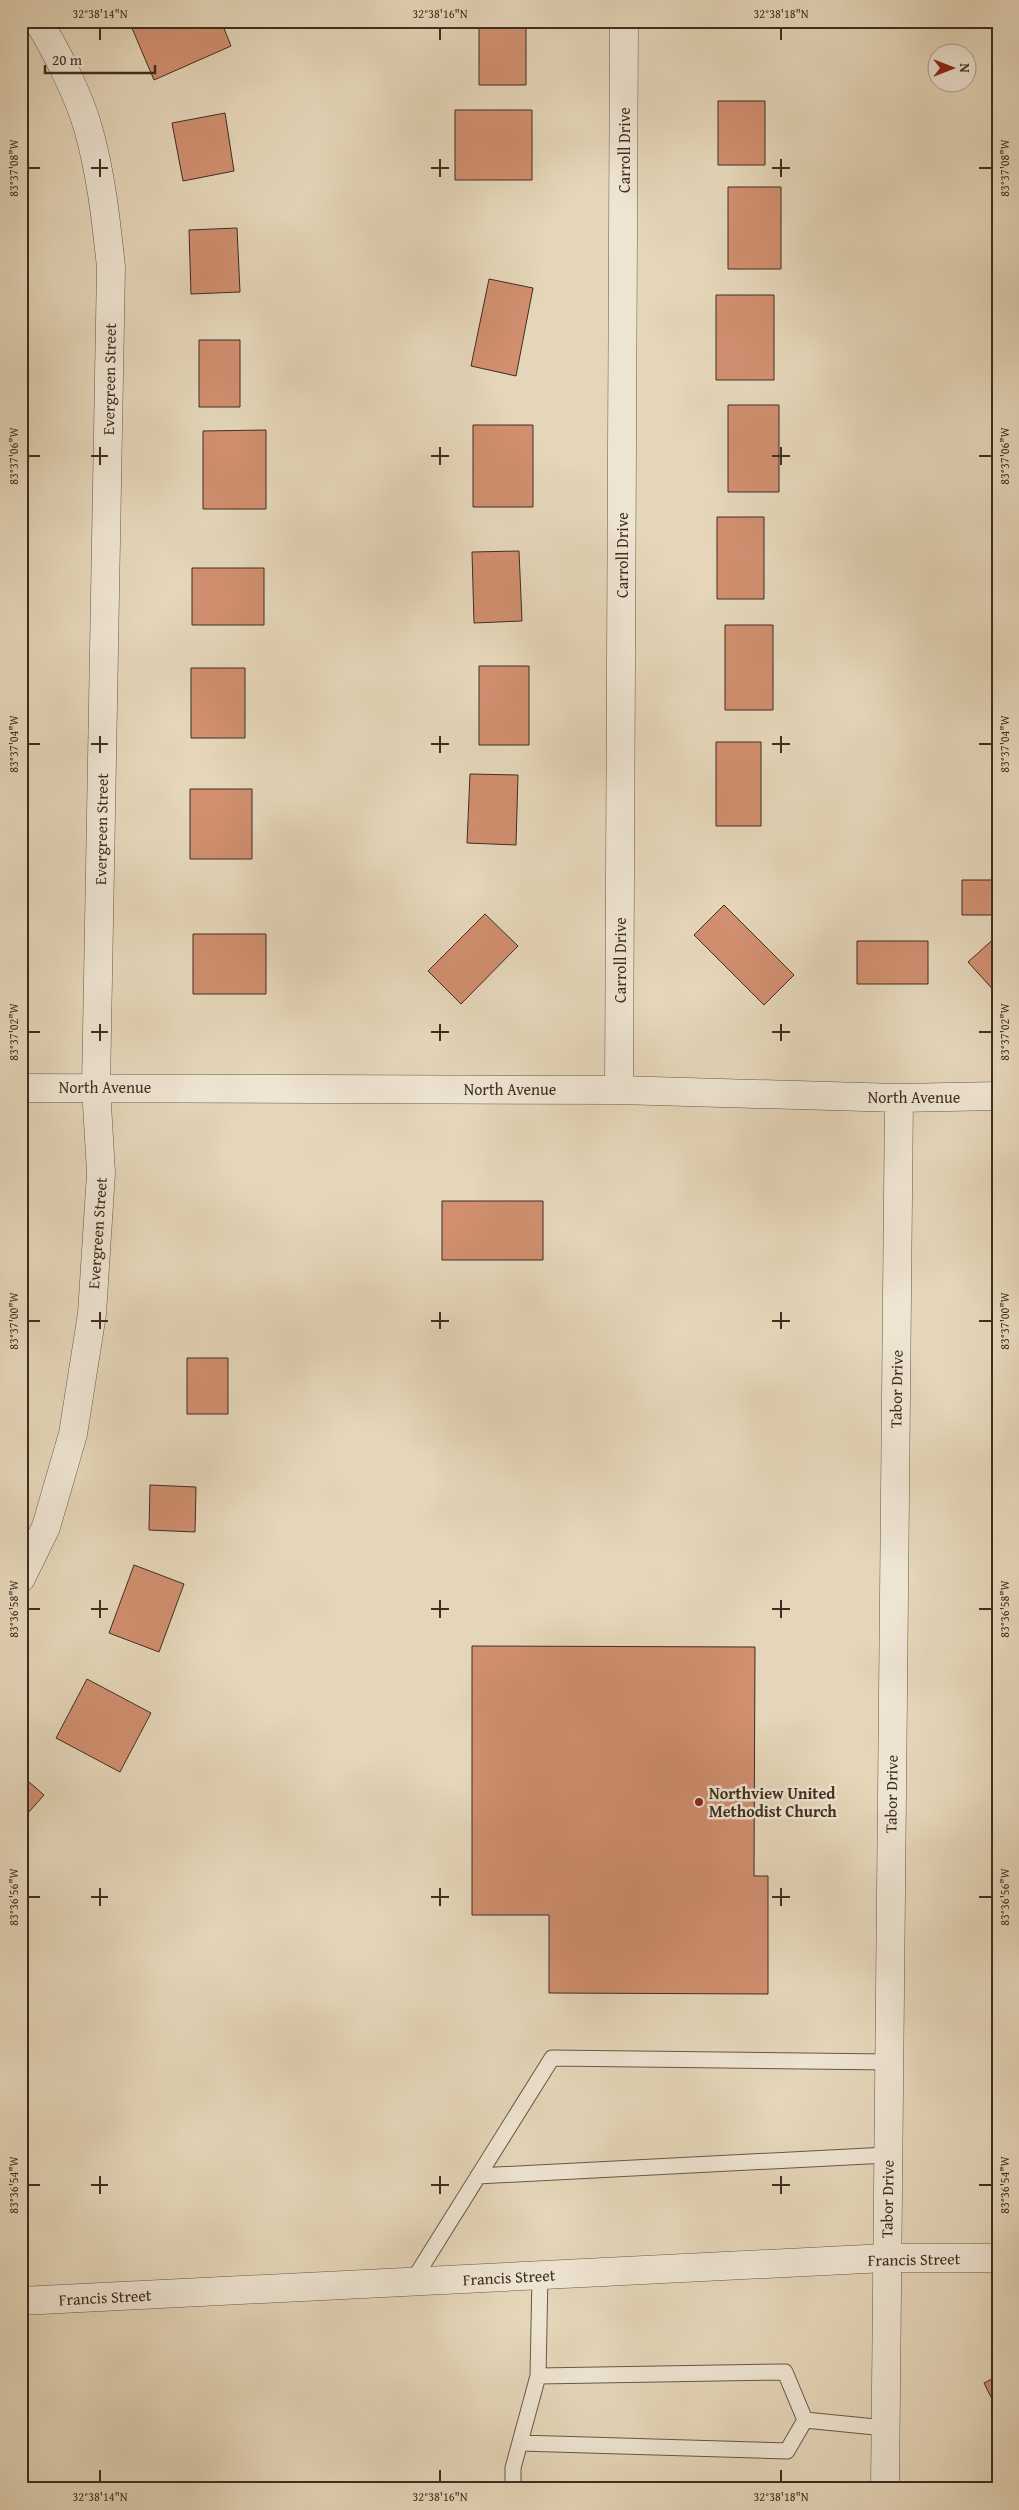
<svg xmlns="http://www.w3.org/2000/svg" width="1019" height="2510" font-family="'Gentium Book Plus',serif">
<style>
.building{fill:#d18f70;stroke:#3f2e20}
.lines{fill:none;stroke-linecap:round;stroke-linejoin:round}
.service-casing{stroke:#685846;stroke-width:17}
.minor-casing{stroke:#685846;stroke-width:29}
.service{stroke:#eee4d2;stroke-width:15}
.minor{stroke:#eee4d2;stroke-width:28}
.ticks{fill:none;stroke:#3f2e20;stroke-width:2}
.poi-dot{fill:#8f2418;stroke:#eee4d2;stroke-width:2}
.labels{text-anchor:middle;stroke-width:5;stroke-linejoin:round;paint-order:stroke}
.street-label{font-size:16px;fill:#3f2e20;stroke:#eee4d2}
.poi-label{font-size:16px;font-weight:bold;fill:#3f2e20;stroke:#eee4d2;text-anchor:start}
.neatline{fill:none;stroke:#3f2e20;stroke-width:2}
.ticks-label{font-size:12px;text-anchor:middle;fill:#3f2e20}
</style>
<rect width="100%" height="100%" fill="#e5d6b9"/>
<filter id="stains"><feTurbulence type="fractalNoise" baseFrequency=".004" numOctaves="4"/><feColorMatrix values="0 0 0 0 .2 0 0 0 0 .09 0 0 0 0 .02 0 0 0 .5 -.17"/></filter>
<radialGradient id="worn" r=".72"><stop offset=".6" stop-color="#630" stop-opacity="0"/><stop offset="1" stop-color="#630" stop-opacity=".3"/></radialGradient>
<path class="building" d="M129,21H221L231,46L154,80Z
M479,21H526V85H479Z
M718,101H765V165H718Z
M455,110H532V180H455Z
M225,113L234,171L183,181L172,123Z
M728,187H781V269H728Z
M237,228L240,292L191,294L189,230Z
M489,279L533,288L516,376L471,366Z
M716,295H774V380H716Z
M199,340H240V407H199Z
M728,405H779V492H728Z
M473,425H533V507H473Z
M266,430V509H203V431Z
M717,517H764V599H717Z
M519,551L522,621L474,623L472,552Z
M192,568H264V625H192Z
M725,625H773V710H725Z
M479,666H529V745H479Z
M191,668H245V738H191Z
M716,742H761V826H716Z
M470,774L518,775L516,845L467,843Z
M190,789H252V859H190Z
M962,880H994V915H962Z
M724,905L794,975L764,1005L694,935Z
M485,914L518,946L461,1004L428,971Z
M193,934H266V994H193Z
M998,935V995L968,962Z
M857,941H928V984H857Z
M442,1201H543V1260H442Z
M187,1358H228V1414H187Z
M150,1485L196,1487L195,1532L149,1530Z
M134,1565L184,1584L159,1652L109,1633Z
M472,1646L755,1647L754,1876H768V1994L549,1993V1915H472Z
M87,1679L151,1713L120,1772L56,1738Z
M21,1775L44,1795L21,1821Z
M998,2376V2411L984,2383Z"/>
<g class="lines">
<defs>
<path id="service" d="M478,2176L887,2155
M412,2282L552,2058L889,2062
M538,2376L785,2372L805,2420L885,2428
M520,2443L787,2451L805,2420
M513,2489V2468L538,2376L540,2276"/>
<path id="minor" d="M21,1088L619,1090L899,1098L998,1096
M619,1090L624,21
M21,1578L46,1527L73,1434L92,1314L101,1173L96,1087L111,267C106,220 101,173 88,128C79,96 56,50 38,21
M21,2301L886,2258H998
M885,2489L899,1098"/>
</defs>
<use href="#service" class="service-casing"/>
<use href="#minor" class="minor-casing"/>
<use href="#service" class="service"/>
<use href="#minor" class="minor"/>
</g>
<path class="ticks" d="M100,28V40M440,28V40M781,28V40M100,159V177M440,159V177M781,159V177M28,168H40M91,168H108M431,168H449M772,168H790M979,168H992M100,447V465M440,447V465M781,447V465M28,456H40M91,456H108M431,456H449M772,456H790M979,456H992M100,736V753M440,736V753M781,736V753M28,744H40M91,744H108M431,744H449M772,744H790M979,744H992M100,1024V1041M440,1024V1041M781,1024V1041M28,1032H40M91,1032H108M431,1032H449M772,1032H790M979,1032H992M100,1312V1329M440,1312V1329M781,1312V1329M28,1321H40M91,1321H108M431,1321H449M772,1321H790M979,1321H992M100,1600V1618M440,1600V1618M781,1600V1618M28,1609H40M91,1609H108M431,1609H449M772,1609H790M979,1609H992M100,1888V1906M440,1888V1906M781,1888V1906M28,1897H40M91,1897H108M431,1897H449M772,1897H790M979,1897H992M100,2176V2194M440,2176V2194M781,2176V2194M28,2185H40M91,2185H108M431,2185H449M772,2185H790M979,2185H992M100,2470V2482M440,2470V2482M781,2470V2482"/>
<circle class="poi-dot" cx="699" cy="1802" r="5"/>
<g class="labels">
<g class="street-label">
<text transform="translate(624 150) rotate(-90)" y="6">Carroll Drive</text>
<text transform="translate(109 379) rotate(-89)" y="6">Evergreen Street</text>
<text transform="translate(622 555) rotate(-90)" y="6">Carroll Drive</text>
<text transform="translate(101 829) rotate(-89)" y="6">Evergreen Street</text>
<text transform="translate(620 960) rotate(-90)" y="6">Carroll Drive</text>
<text x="105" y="1093">North Avenue</text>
<text x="510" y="1095">North Avenue</text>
<text x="914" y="1103">North Avenue</text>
<text transform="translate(97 1233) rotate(-86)" y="6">Evergreen Street</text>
<text transform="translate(896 1389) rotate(-89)" y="6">Tabor Drive</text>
<text transform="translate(891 1794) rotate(-89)" y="6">Tabor Drive</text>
<text transform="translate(887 2199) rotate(-89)" y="6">Tabor Drive</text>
<text transform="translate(914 2259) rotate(-1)" y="6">Francis Street</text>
<text transform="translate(509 2277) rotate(-3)" y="6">Francis Street</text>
<text transform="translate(105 2297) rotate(-3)" y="6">Francis Street</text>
</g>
<g class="poi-label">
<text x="709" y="1799">Northview United<tspan x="709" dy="18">Methodist Church</tspan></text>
</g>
</g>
<rect width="1019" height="2510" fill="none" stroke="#e5d6b9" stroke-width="55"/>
<g transform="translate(952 68) rotate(90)"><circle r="24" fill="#eee4d2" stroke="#a89b8b"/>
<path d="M0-4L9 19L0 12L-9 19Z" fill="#8f2418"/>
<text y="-8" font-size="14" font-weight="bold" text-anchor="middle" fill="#3f2e20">N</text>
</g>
<path d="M45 65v8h110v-8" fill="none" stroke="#3f2e20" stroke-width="2.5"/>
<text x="52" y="65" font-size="15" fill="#3f2e20" stroke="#eee4d2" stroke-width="4" paint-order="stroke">20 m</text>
<rect x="28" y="28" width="964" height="2454" class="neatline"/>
<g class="ticks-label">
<text x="100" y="18">32°38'14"N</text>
<text x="440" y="18">32°38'16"N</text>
<text x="781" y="18">32°38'18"N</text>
<text transform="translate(1005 168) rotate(-90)" y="4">83°37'08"W</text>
<text transform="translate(14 168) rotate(-90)" y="4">83°37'08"W</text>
<text transform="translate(1005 456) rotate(-90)" y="4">83°37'06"W</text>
<text transform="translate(14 456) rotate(-90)" y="4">83°37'06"W</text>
<text transform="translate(1005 744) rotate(-90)" y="4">83°37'04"W</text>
<text transform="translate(14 744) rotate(-90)" y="4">83°37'04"W</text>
<text transform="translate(14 1032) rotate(-90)" y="4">83°37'02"W</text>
<text transform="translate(1005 1032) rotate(-90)" y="4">83°37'02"W</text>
<text transform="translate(1005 1321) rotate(-90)" y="4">83°37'00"W</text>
<text transform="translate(14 1321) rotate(-90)" y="4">83°37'00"W</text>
<text transform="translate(14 1609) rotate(-90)" y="4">83°36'58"W</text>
<text transform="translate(1005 1609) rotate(-90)" y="4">83°36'58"W</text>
<text transform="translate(1005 1897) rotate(-90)" y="4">83°36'56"W</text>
<text transform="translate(14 1897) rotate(-90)" y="4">83°36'56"W</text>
<text transform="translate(1005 2185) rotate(-90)" y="4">83°36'54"W</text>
<text transform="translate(14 2185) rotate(-90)" y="4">83°36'54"W</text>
<text x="100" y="2501">32°38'14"N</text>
<text x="440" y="2501">32°38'16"N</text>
<text x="781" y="2501">32°38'18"N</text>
</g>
<rect width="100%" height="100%" filter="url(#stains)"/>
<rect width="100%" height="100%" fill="url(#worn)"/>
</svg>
